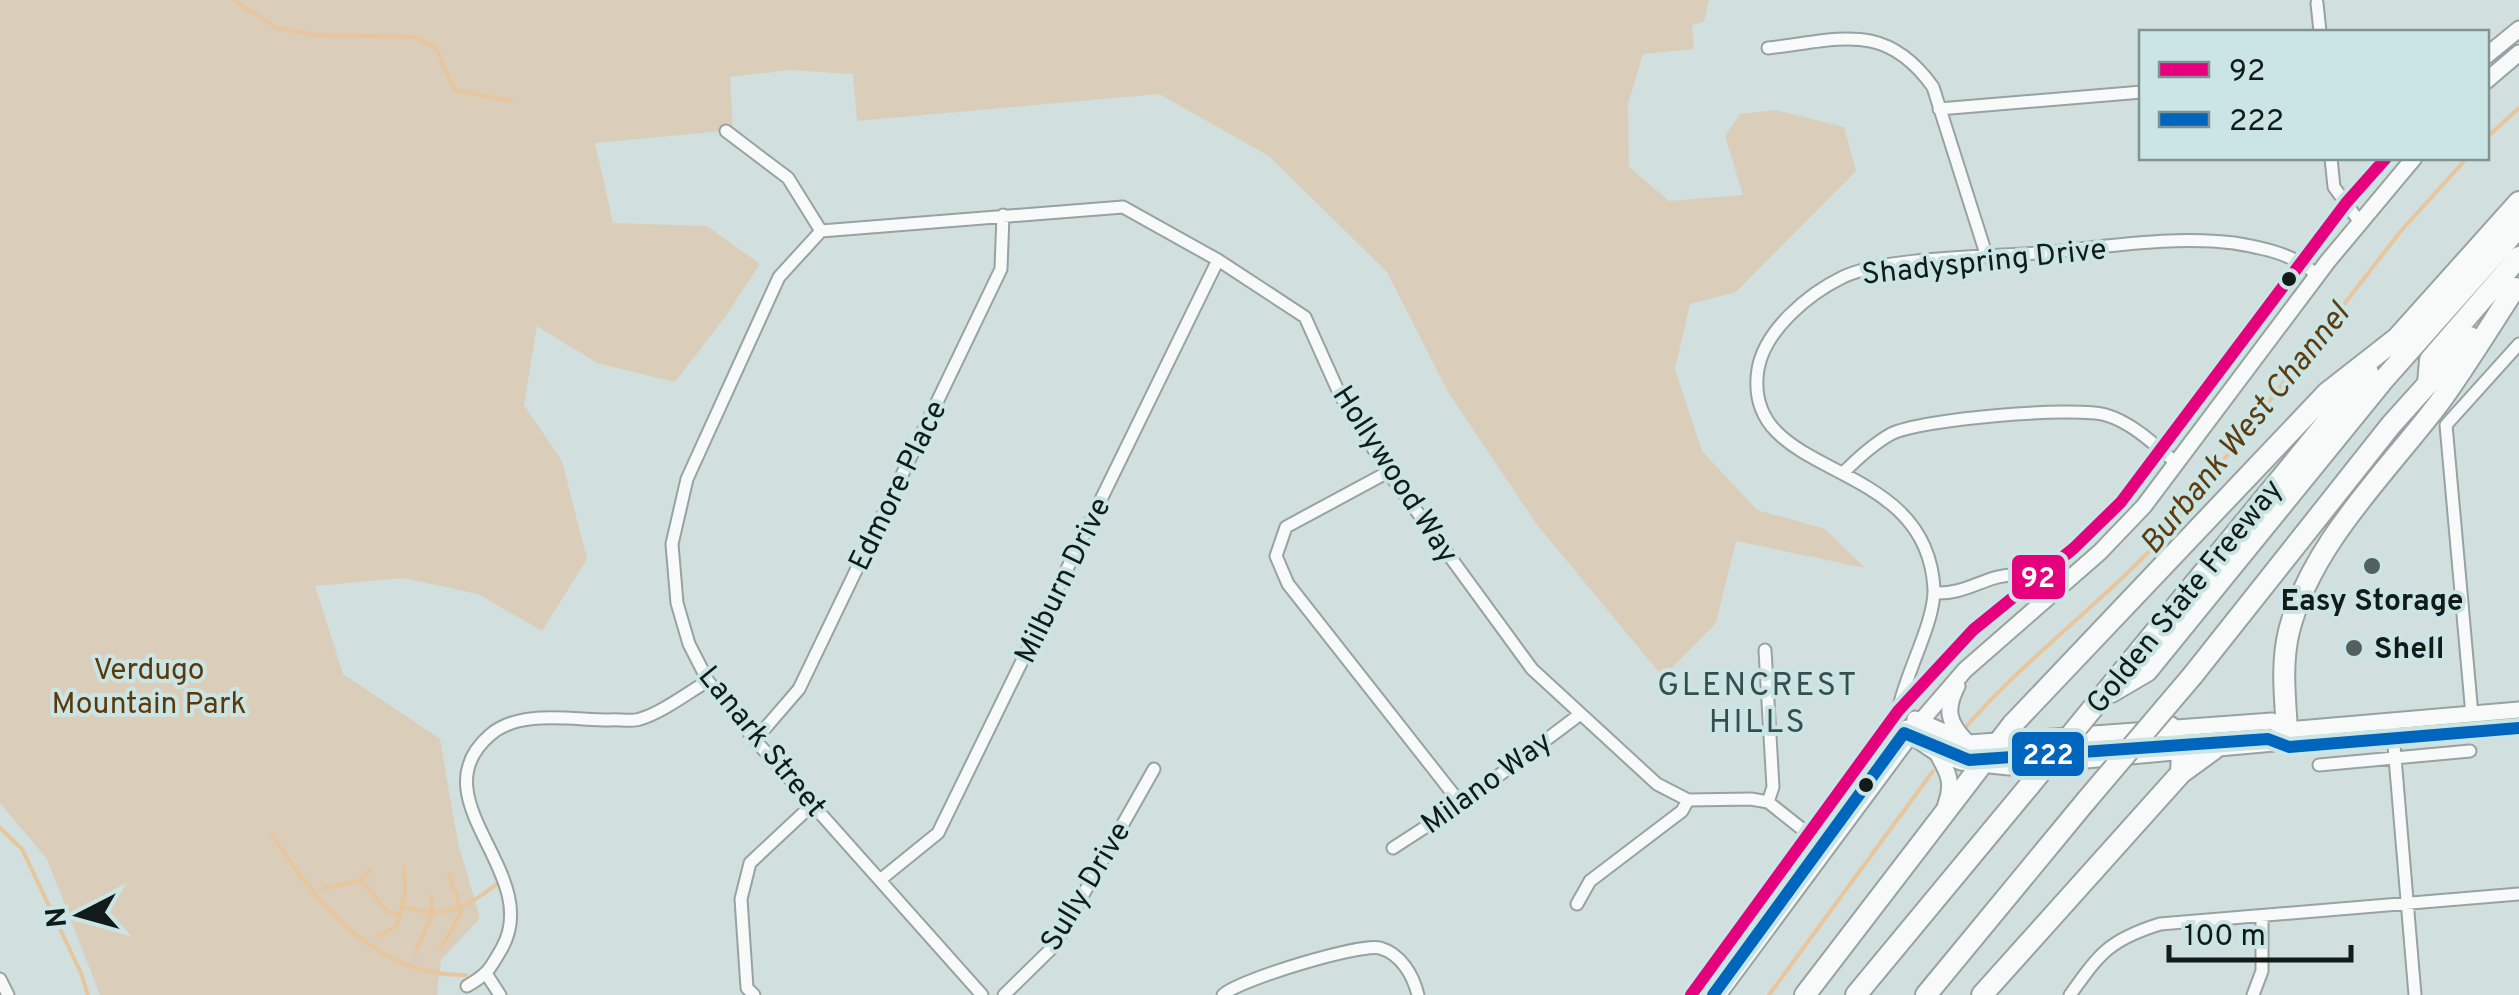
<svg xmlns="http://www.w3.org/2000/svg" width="2519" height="995" font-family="Overpass,sans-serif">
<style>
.green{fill:#daceba}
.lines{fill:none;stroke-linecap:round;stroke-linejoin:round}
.stream{stroke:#e7c69e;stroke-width:4}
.minor-casing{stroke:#97a2a1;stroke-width:15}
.secondary-casing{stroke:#97a2a1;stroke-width:19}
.motorway-casing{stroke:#97a2a1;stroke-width:24}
.minor{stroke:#f8fafa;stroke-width:11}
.secondary{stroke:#f8fafa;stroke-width:15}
.motorway{stroke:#f8fafa;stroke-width:20}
.motorway-bridge-casing{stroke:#97a2a1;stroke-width:24;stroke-linecap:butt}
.motorway-bridge{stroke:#f8fafa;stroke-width:20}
.bus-1-casing{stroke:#cbe5e4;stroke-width:20}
.bus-2-casing{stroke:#cbe5e4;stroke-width:20}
.bus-1{stroke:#e5007d;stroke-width:12}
.bus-2{stroke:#0065bd;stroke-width:12}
.bus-dot{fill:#111b1a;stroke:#cbe5e4;stroke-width:4}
.poi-dot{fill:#54605f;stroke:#cbe5e4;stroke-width:4}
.labels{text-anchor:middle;stroke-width:8;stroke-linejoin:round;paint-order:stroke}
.street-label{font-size:30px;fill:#111b1a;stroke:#cbe5e4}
.poi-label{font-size:30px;font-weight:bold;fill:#111b1a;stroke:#cbe5e4}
.park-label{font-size:30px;fill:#5b390b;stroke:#cbe5e4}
.water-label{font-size:32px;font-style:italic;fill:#5e3c0f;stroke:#cbe5e4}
.neighbourhood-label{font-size:32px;letter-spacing:2.5px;fill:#374e4c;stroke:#cbe5e4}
.line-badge{stroke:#cbe5e4;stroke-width:4}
.badge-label{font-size:28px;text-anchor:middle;font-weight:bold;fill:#fff}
</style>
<rect width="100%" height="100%" fill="#d1dfde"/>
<path class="green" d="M0,0H1709L1704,22L1692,25L1694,49L1643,54L1628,104L1629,167L1669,201L1743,195L1725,136L1740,114L1776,110L1844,127L1856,171L1736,292L1690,304L1675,369L1702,451L1757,510L1825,529L1865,568L1736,541L1716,623L1663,677L1538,526L1448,392L1387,272L1269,156L1159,94L857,121L853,74L789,70L730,77L733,130L595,143L613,223L707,226L760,264L725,317L675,382L597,363L537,326L524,405L562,461L587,559L542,631L478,594L404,578L315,586L343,674L440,739L458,843L480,918L441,960L437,995H100L47,859L0,803Z"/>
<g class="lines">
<path class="stream" d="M234,0L277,28L316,35L416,37L436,48L454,90L512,101
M2486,138L2519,108
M1965,728C2028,655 2107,600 2171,528L2400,232L2467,158
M0,828L22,849L81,973L88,995
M271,833C314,901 377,978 466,975
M361,880L388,912L400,914
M323,889L361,880L370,870
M403,907C447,919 467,908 502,880
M378,936L397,926L405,892L404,867
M441,949L461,912L449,873
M415,953L432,915L431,896
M1769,995L1933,771"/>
<defs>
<path id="minor" d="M2317,3L2320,32
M1768,48C1839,40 1885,20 1933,87L1987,257
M1939,109L2142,92
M726,131L788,178L821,231L1123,207L1218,260L1305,317L1340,395L1388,472L1532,669L1657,784L1688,800L1751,799L1768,802L1826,848
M2331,158L2334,187L2359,221
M821,231L779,277L687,479L672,544L677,603L689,644L708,681L755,740L982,995
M1388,472L1286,527L1276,556L1288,584L1461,804
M1843,473C1858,458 1873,444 1891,434C1921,419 2074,406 2106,415C2133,423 2155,445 2176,463
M1934,593C1968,595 1988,573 2018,575L2044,600
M1765,650L1773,787L1768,802
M1898,711C1905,674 1935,622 1934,589C1927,452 1740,483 1758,369C1765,330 1808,294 1843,277C1886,257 1987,257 2037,253C2101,248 2170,235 2234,243C2264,248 2294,254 2317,275
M2472,715L2446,425L2519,344
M2392,722L2415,995
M755,740L799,689L1001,269L1003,215
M2319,765L2470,751
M1393,848L1461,804L1579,715
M880,880L938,833L1218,260
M1577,904L1590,881L1682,811L1688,800
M487,975L500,995
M0,979L8,995
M467,986C488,974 490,969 502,948C544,873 416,799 490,735C519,709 573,720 609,720C619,719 631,722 640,719C663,712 687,693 708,681
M754,995L747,988L741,899L750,863L812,805
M1004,995L1054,946L1154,769
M1223,995C1238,980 1360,943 1380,948C1401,954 1413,975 1418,995
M2070,995C2100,953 2109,940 2160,924L2519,894
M2253,995L2262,971V916"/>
<path id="secondary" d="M2486,56L2519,29
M2486,81L2519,53
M1957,686C1945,709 1948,723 1966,741
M1915,719L1969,743L2272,721L2287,730L2519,710
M1907,728L1910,735L1937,753L1961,762L2009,767L2274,743L2287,730
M1937,753C1948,772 1954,783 1946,804
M1691,995L1898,711L1973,630L2074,548L2121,502L2346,203L2386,158
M1718,995L1921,721L1965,670L2100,552L2144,506L2328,261L2414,158"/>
<path id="motorway" d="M2390,346L2519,202
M2428,384L2430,360L2519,257
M2193,675L2391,425L2470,337
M2111,692L2147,671L2385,378L2519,227
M2101,698L2368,372
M2170,727L2182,751L2181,773
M2287,730C2285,697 2281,664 2289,631C2311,544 2386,473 2439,403C2466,366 2490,326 2515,288
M1805,995L2012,725L2327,393L2396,339
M1856,995L2030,785
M1926,995L2086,801
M1982,995L2181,773L2214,749"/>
</defs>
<use href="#minor" class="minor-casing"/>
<use href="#secondary" class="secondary-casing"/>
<use href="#motorway" class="motorway-casing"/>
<use href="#minor" class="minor"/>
<use href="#secondary" class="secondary"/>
<use href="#motorway" class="motorway"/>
<defs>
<path id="motorway-bridge" d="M2030,785L2101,698
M2086,801L2193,675"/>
</defs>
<use href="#motorway-bridge" class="motorway-bridge-casing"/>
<use href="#motorway-bridge" class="motorway-bridge"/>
<defs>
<path id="bus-1" d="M1691,995L1898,711L1973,630L2074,548L2121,502L2346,203L2386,158"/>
<path id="bus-2" d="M1713,995L1904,733L1969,760L2268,739L2289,747L2519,728"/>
</defs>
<use href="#bus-1" class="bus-1-casing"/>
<use href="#bus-2" class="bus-2-casing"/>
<use href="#bus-1" class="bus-1"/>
<use href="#bus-2" class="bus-2"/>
</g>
<g class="bus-dot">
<circle cx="2289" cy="279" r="9"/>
<circle cx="1866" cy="785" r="9"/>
</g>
<g class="poi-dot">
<circle cx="2372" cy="566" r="10"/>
<circle cx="2354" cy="648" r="10"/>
</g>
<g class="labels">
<g class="street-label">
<text transform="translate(1984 261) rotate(-6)" y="10">Shadyspring Drive</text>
<text transform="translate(1396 474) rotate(57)" y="10">Hollywood Way</text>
<text transform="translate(897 485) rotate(-64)" y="10">Edmore Place</text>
<text transform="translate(1062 580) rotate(-64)" y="10">Milburn Drive</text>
<text transform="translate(2184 596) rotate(-51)" y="10">Golden State Freeway</text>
<text transform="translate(763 741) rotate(51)" y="10">Lanark Street</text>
<text transform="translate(1486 782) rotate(-36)" y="10">Milano Way</text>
<text transform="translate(1085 886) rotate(-59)" y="10">Sully Drive</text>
</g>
<g class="poi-label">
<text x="2372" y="610">Easy Storage</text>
<text x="2374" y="658" text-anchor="start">Shell</text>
</g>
<g class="park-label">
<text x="149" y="679">Verdugo<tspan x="149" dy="34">Mountain Park</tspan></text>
</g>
<g class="water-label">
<text transform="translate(2244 428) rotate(-51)" y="11">Burbank West Channel</text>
</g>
<g class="neighbourhood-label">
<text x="1758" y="695">GLENCREST<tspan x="1758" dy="37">HILLS</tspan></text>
</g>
</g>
<g class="line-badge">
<rect x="2010" y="553" width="57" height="48" rx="10" fill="#e5007d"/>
<rect x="2010" y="730" width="76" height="48" rx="10" fill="#0065bd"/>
</g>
<g class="badge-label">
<text x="2038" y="587">92</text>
<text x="2048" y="764">222</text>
</g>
<rect x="2139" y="30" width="350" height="130" fill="#cbe5e4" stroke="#819493" stroke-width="2.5"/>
<rect x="2159" y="62" width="50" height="15" fill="#e5007d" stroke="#819493" stroke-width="2.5"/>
<text x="2229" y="80" font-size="30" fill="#111b1a">92</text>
<rect x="2159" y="112" width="50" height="15" fill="#0065bd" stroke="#819493" stroke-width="2.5"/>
<text x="2229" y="130" font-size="30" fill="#111b1a">222</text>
<g transform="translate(80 915) rotate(264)" stroke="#cbe5e4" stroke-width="8" paint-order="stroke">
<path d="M0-8L18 38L0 25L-18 38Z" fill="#111b1a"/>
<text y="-15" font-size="28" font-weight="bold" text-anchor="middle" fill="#111b1a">N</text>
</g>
<path d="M2169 945v15h182v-15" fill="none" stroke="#111b1a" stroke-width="5"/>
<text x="2184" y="945" font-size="30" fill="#111b1a" stroke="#cbe5e4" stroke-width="8" paint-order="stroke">100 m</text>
</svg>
